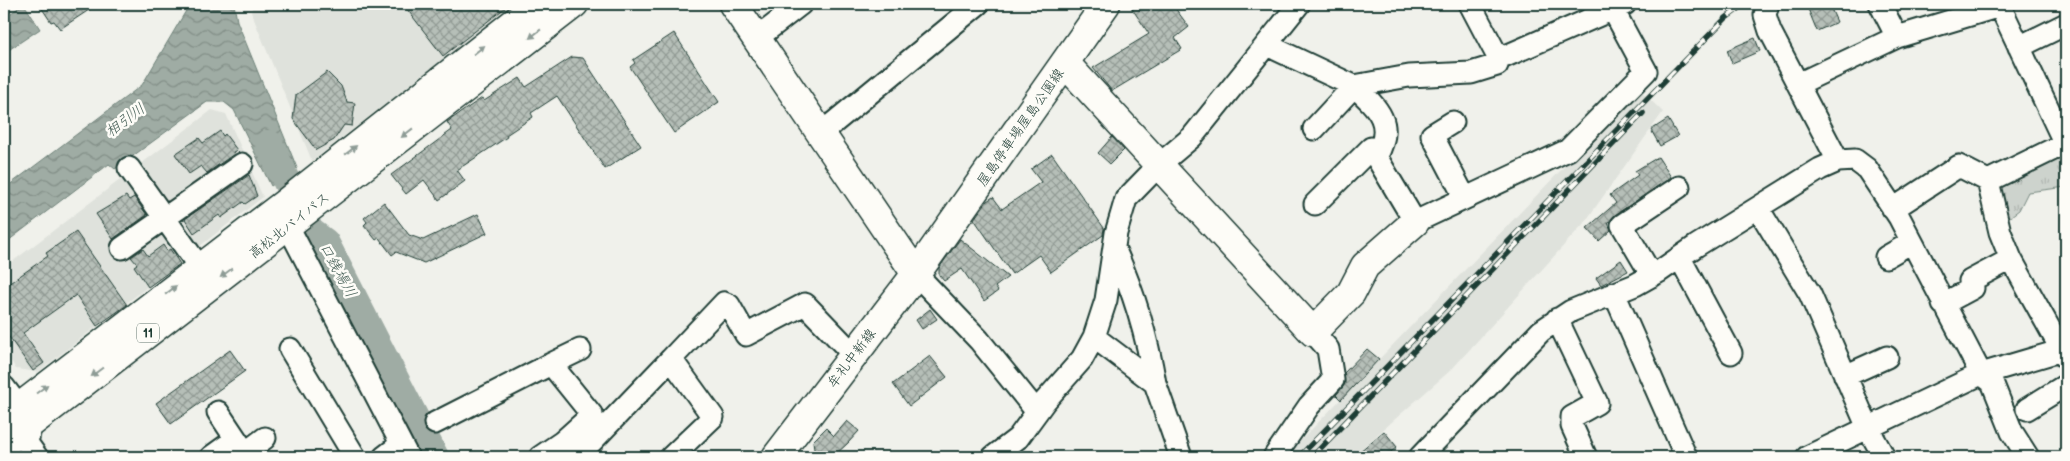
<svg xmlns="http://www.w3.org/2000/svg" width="2070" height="461" font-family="'Balsamiq Sans','Klee One',sans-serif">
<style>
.built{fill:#dfe2dc}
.grass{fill:url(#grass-tufts);stroke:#768880}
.water{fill:url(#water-waves);stroke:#6c8077}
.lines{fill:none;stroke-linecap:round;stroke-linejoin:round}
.river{stroke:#9faca4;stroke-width:28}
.building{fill:url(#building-cross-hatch);stroke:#1f3d34}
.minor-casing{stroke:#1f3d34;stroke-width:25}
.major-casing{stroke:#1f3d34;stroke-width:31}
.highway-casing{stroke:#1f3d34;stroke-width:31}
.minor{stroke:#fdfcf7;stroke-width:21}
.major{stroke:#fdfcf7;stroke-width:28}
.highway{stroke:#fdfcf7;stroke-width:28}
.rail-casing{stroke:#1f3d34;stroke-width:5.5}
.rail{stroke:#fdfcf7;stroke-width:4;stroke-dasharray:11;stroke-linecap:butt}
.oneway{fill:#8e9c96}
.labels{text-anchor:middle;stroke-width:5;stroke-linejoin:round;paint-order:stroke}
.shield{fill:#fdfcf7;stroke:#62766e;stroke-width:1}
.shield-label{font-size:12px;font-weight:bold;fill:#1f3d34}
.street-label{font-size:14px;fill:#1f3d34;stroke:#fdfcf7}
.water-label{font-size:15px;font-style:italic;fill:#455e56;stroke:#fdfcf7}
</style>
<defs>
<pattern id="grass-tufts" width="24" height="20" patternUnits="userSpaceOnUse" patternTransform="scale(1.25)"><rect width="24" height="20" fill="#cdd3cd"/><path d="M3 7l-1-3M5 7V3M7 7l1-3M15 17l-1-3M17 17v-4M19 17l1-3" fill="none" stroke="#b0b6b1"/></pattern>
<pattern id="water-waves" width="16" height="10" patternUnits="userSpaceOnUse" patternTransform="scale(1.25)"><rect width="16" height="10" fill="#9faca4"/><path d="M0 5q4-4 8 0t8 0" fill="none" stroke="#818d86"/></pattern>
<pattern id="building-cross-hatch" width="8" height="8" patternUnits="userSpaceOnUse" patternTransform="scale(1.25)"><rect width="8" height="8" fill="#b6bfb8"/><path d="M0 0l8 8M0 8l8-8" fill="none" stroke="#939c96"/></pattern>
</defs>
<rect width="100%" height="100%" fill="#f0f1eb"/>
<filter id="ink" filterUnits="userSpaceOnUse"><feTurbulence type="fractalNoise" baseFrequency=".02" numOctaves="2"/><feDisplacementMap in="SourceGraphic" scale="10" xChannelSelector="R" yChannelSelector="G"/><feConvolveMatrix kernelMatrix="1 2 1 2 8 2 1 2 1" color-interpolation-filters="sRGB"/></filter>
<g filter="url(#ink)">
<path class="built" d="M253,4H514L312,161L251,12Z
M1639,89L1663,112L1585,222L1452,369L1352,457H1289L1287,455Z
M212,110L226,114L263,197L38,372L16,369L4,350V268Z"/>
<path class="grass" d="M2066,152V187L2028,192L2019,210L2003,222L1996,186Z"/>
<path class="water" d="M24,4L40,29L4,53V18Z
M190,4H234L237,21L297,168L271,186L234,110L224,102H207L115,169L109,164L4,244V189L142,85Z"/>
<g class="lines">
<path class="river" d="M269,144L310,231L325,242L435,457"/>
</g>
<path class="building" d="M39,4H98L60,29L54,21L51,22Z
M403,4H510L443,56Z
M1129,4H1172L1189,27L1175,38L1182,49L1112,91L1093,68L1149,34Z
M1806,4H1829L1837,22L1817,31Z
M674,33L719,102L674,133L630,67L635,63L633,60Z
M1755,38L1760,51L1732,63L1727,50Z
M572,57L583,58L641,146L605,169L557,96L531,113L533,117L506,135L507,137L457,170L465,181L439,200L424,180L406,194L391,175L452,130L447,122L482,98L484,101L520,78L526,87Z
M327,72L341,86L347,102L355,103L352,126L344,125L334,140L316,150L293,119L296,95Z
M1668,119L1678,136L1660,146L1651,130Z
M220,131L223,136L225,134L237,150L233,152L234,154L207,173L201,166L189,174L175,154L199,138L203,143Z
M1112,137L1124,150L1110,164L1098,153Z
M1052,154L1104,228L1103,235L1051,272L1039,255L1012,274L974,219L987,201L993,197L1002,209L1041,182L1031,169Z
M1658,157L1671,177L1615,215L1608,223L1611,230L1599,241L1587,228L1616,203L1610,195L1638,175L1635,171Z
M249,175L257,196L245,204L243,202L221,218L219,215L194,233L185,219Z
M126,196L129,200L134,197L147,215L113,239L96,214Z
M384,202L409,235L423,240L478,214L487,233L424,263L396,252L392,255L379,238L376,240L364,225L367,222L364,218Z
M76,232L127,305L97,326L76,295L23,333L44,363L33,371L4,330V287L48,256L46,253Z
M960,239L1008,277L995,287L998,291L984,301L962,269L944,281L939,275V268Z
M163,245L167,251L170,249L180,264L148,287L134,266L137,264L131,257L143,249L148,256Z
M1621,260L1628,271L1601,285L1596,278Z
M930,309L937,319L922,329L916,320Z
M1367,349L1379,359L1341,400L1336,395L1345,384L1344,373Z
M230,350L245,371L171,424L156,403Z
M930,356L947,377L909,406L893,384Z
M847,421L859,431L848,443L833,457H815L813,441L826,428L834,436Z
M1384,431L1397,447L1385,457H1353Z"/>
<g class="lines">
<defs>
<path id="minor" d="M1470,4L1499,59L1625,4
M1768,4L1765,15L1770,31L1838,161
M1880,4L1897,37
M1999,4L2065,144
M756,39L801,4
M1267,45L1354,86C1379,109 1395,124 1376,157
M2019,47L2066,24
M1798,84L1897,37L2000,6
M1453,122L1432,135L1465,198
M1314,129L1354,86L1409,76L1471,73L1497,65L1499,59
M820,134L978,4
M2066,143L1988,181L2000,232L2011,259L2066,358
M129,168L200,268
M1315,204L1371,148L1415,222L1568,150L1646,71L1610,4
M1758,208L1810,294L1868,428L1884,457
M1893,209L1959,166L1988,181
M288,226L408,457
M122,248L242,164
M1114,248C1134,292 1147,336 1155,383
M1886,257L1912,242
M1680,258L1731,353
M916,274L979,340L1037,412
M1652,276L1622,225L1679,187
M1614,293L1686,457
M1943,304L1973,288L1970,281L2011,259
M1557,319L1597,403L1572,417V426L1586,457
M1094,337L1155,383L1181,457
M290,349L355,457
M671,359L724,303L729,305L746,335L805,304L854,355
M551,364L580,350
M1845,376L1887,357
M4,387L31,423L27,443L37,457
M2027,409L2066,385
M218,412L248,457
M435,423L551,364L592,415L562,442L574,457
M245,453L265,438
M211,457L236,439
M384,457L401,444
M540,457L562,442
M577,457L671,359L713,417L671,457
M993,457L1018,438L1045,401L1082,359L1094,337L1106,300L1116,233L1126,199L1160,164L1192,137L1299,4
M1274,457L1309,406L1333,380L1328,349L1313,332
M1420,457L1541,331L1571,311L1635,285L1660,271L1696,246L1820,169L1838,161L1855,160L1867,169L1899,217L1981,374L1992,382L2012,432L2028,457
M1807,457L1981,374L2066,349"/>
<path id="major" d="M733,4L916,274
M1065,63L1313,332L1351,293L1365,266L1415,222
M776,457L916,274L1106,4"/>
<path id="highway" d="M4,419L284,204L538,4
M4,444L574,4"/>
</defs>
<use href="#minor" class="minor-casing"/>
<use href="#major" class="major-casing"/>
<use href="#highway" class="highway-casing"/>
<use href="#minor" class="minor"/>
<use href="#major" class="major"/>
<use href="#highway" class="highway"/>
<defs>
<path id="rail" d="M1299,457L1675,70L1726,18L1745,4
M1312,457L1643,113"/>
</defs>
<use href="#rail" class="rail-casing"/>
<use href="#rail" class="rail"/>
</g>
<defs><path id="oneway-solid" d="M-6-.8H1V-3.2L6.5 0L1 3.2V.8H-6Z" transform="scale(1.25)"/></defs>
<g class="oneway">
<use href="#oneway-solid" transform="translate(535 34) rotate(142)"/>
<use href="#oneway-solid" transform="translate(479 50) rotate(-38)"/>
<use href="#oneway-solid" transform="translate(407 133) rotate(142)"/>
<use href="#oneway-solid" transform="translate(351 150) rotate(-38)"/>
<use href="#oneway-solid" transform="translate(226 273) rotate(143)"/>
<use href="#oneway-solid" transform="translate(171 290) rotate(-38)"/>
<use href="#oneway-solid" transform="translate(97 372) rotate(143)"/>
<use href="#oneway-solid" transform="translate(42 389) rotate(-37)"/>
</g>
</g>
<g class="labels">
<rect class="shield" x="137" y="323.5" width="22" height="19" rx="4"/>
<g class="shield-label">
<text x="148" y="337">11</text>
</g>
<g class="street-label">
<text transform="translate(1020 127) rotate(-55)" y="5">屋島停車場屋島公園線</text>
<text transform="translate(289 225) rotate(-38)" y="5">高松北バイパス</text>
<text transform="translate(851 358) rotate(-53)" y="5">牟礼中新線</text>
</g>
<g class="water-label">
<text transform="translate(125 120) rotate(-37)" y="5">相引川</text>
<text transform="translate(338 270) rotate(61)" y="5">口銭場川</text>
</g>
</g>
<rect width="2070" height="461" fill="none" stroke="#fdfcf7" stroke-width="20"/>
<rect x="10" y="10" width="2050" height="441" fill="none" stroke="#1f3d34" stroke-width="2" filter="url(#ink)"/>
</svg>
